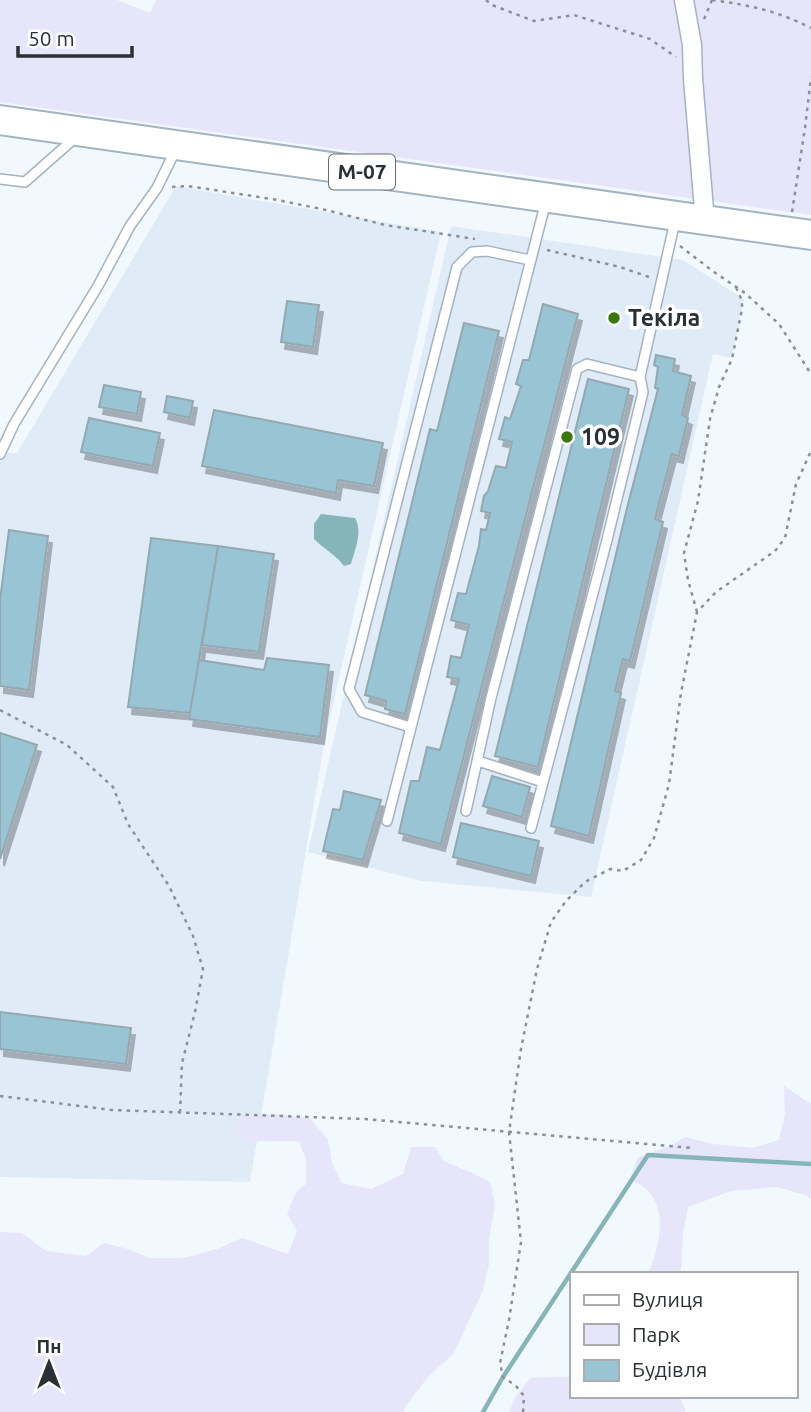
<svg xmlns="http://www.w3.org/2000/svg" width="811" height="1412" font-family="Ubuntu,sans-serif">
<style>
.built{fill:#dfecf7}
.green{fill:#e7e5fa}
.water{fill:#86b5b9}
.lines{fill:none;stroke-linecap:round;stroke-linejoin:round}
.stream{stroke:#86b5b9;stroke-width:4.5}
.building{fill:#99c4d4;stroke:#94a8b0;stroke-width:2;filter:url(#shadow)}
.service-casing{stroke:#a4b3c0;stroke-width:12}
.minor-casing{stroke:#a4b3c0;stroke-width:21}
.trunk-casing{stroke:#a4b3c0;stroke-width:32}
.path{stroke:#8a9196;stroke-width:2.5;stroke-dasharray:3.5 5;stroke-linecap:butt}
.service{stroke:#fff;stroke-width:9}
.minor{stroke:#fff;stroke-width:18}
.trunk{stroke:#fff;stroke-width:28}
.poi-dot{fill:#3a760c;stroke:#fff;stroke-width:2.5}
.labels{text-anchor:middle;stroke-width:7;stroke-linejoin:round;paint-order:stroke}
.shield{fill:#fff;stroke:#6a6e72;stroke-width:2}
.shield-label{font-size:21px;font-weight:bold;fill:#2a3035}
.poi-label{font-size:23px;font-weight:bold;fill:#2a3035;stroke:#fff;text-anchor:start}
</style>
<defs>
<filter id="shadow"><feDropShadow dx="4" dy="7" stdDeviation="0" flood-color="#0004"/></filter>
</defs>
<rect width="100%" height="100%" fill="#f2f9fe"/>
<path class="built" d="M176,186L441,232L324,744L250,1182L0,1177V453H17Z
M451,226L683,260L744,299L732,358L713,354L591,897L422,881L308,852Z"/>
<path class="green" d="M0,0H117L150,13L156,0H811V215L0,102Z
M784,1086L811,1104V1200L808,1196L777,1187L731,1191L688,1207L683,1234L681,1274H648C658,1249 668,1214 649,1192C644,1186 637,1183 630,1179L638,1157L670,1146L685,1137L714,1144L752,1148L779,1140L785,1114Z
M278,1114L311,1119L328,1140L332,1163L342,1183L371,1189L403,1174L411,1147H435L444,1161L472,1173L490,1182L495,1205L489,1238V1264L483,1290L454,1353L428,1377L405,1407L403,1412H0V1232L22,1233L46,1251L86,1256L104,1243L128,1249L149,1258H183L217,1249L242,1238L288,1254L297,1231L287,1214L296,1192L306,1184V1160L299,1141H248L234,1132L242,1115Z
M553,1377H571V1396H679L686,1412H509L515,1398L530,1378Z"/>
<path class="water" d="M321,514L355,518C363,531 355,550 351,564L344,566C336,555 324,549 314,539V524Z"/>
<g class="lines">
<path class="stream" d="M483,1412L503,1377L648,1155L811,1164"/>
</g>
<path class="building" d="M287,301L319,305L313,347L281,342Z
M543,304L578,314L441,844L399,833L411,781H419L427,747L440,750L459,679L447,677L451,656L461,658L469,625L451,620L458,593L466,594L479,546L481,529L486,530L490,513L481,511L484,496L488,491L496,466L506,468L512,442L499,439L505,417L510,419L521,386L516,384L523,360H529Z
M464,323L499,331L405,714L385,709L386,701L365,695L430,429L437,431Z
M656,355L675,359L673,371L691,376L682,415L688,418L679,456L672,454L655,519L663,522L630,661L623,659L615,691L621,693L589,836L551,826L627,508L658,389L655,388L658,367L654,365Z
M588,379L629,389L538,767L495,756Z
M104,385L141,392L137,414L99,407Z
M167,396L193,401L190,418L164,412Z
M214,410L383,443L374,486L338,480L336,493L202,466Z
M89,418L160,433L153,466L81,452Z
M9,530L48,536L29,690L0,686V600Z
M151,538L218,546L190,713L128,707Z
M218,546L274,554L259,652L202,645Z
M267,658L329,665L320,737L189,719L199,660L264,670Z
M0,733L37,745L0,859Z
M492,776L530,787L522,817L483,806Z
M344,791L381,800L363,860L323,851L333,809L340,810Z
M461,823L539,841L531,876L453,857Z
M0,1012L131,1028L126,1064L0,1049Z"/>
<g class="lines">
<defs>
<path id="service" d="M0,179L25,182L76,137
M0,454L14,424L98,286L130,226L157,188L176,149
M410,727L362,712L349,689L457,267L472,252L487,251L530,260
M478,761L543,782
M466,811L491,698L577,369L587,364L640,377
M387,821L546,201
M531,828L607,540L643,392L640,377L675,221"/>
<path id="minor" d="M684,0L692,45L693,79L705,221"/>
<path id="trunk" d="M0,120C270,158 540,198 811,235"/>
</defs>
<use href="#service" class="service-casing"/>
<use href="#minor" class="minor-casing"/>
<use href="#trunk" class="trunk-casing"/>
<path class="path" d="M486,0L492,5L534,21L574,15L650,39L676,57
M712,0C749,5 778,11 811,28
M704,19L712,0
M172,187L188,186L278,200L326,210L385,225L475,239
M792,212L805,128L811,77
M680,246L714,272L745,293L779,324L811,374
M547,250L620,267L649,277
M697,612L688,580L684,553L698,501L710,419L719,387L732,359L742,309V301L736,287
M0,710L67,745L113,787L128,824L169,886L193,936L203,969L195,1012L182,1063L180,1113
M0,1096L112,1110L365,1119L693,1148
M523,1412L524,1396L516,1386L503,1377L500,1363L509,1320L521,1242L509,1132L521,1049L537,969L551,922L566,901L585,882L610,869L623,871L641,860L654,838L669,784L681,693L697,612L716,592L775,551L785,538L796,484L811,451"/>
<use href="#service" class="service"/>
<use href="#minor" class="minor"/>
<use href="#trunk" class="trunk"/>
</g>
<g class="poi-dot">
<circle cx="614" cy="318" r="7"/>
<circle cx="567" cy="437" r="7"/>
</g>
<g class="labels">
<rect class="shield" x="329" y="154.5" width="66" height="35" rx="5"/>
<g class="shield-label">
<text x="362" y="179">М-07</text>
</g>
<g class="poi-label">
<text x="628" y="326">Текіла</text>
<text x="581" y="445">109</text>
</g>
</g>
<rect x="570" y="1272" width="228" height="126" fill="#ffffff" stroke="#aaacae" stroke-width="2"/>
<rect x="584" y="1295" width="35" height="10" fill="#ffffff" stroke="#aaacae" stroke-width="2"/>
<text x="632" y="1307" font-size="21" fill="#2a3035">Вулиця</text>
<rect x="584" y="1324" width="35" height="21" fill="#e7e5fa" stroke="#aaacae" stroke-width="2"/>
<text x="632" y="1342" font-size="21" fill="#2a3035">Парк</text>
<rect x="584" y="1360" width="35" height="21" fill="#99c4d4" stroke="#aaacae" stroke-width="2"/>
<text x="632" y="1377" font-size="21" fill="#2a3035">Будівля</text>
<g transform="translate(49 1363)" stroke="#ffffff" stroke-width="5" paint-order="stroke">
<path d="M0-5L12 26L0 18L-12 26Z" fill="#2a3035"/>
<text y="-10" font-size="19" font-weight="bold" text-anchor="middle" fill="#2a3035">Пн</text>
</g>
<path d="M18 46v10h114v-10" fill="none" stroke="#2a3035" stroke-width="3.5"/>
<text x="28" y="46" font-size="21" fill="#2a3035" stroke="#ffffff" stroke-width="5" paint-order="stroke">50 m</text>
</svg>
